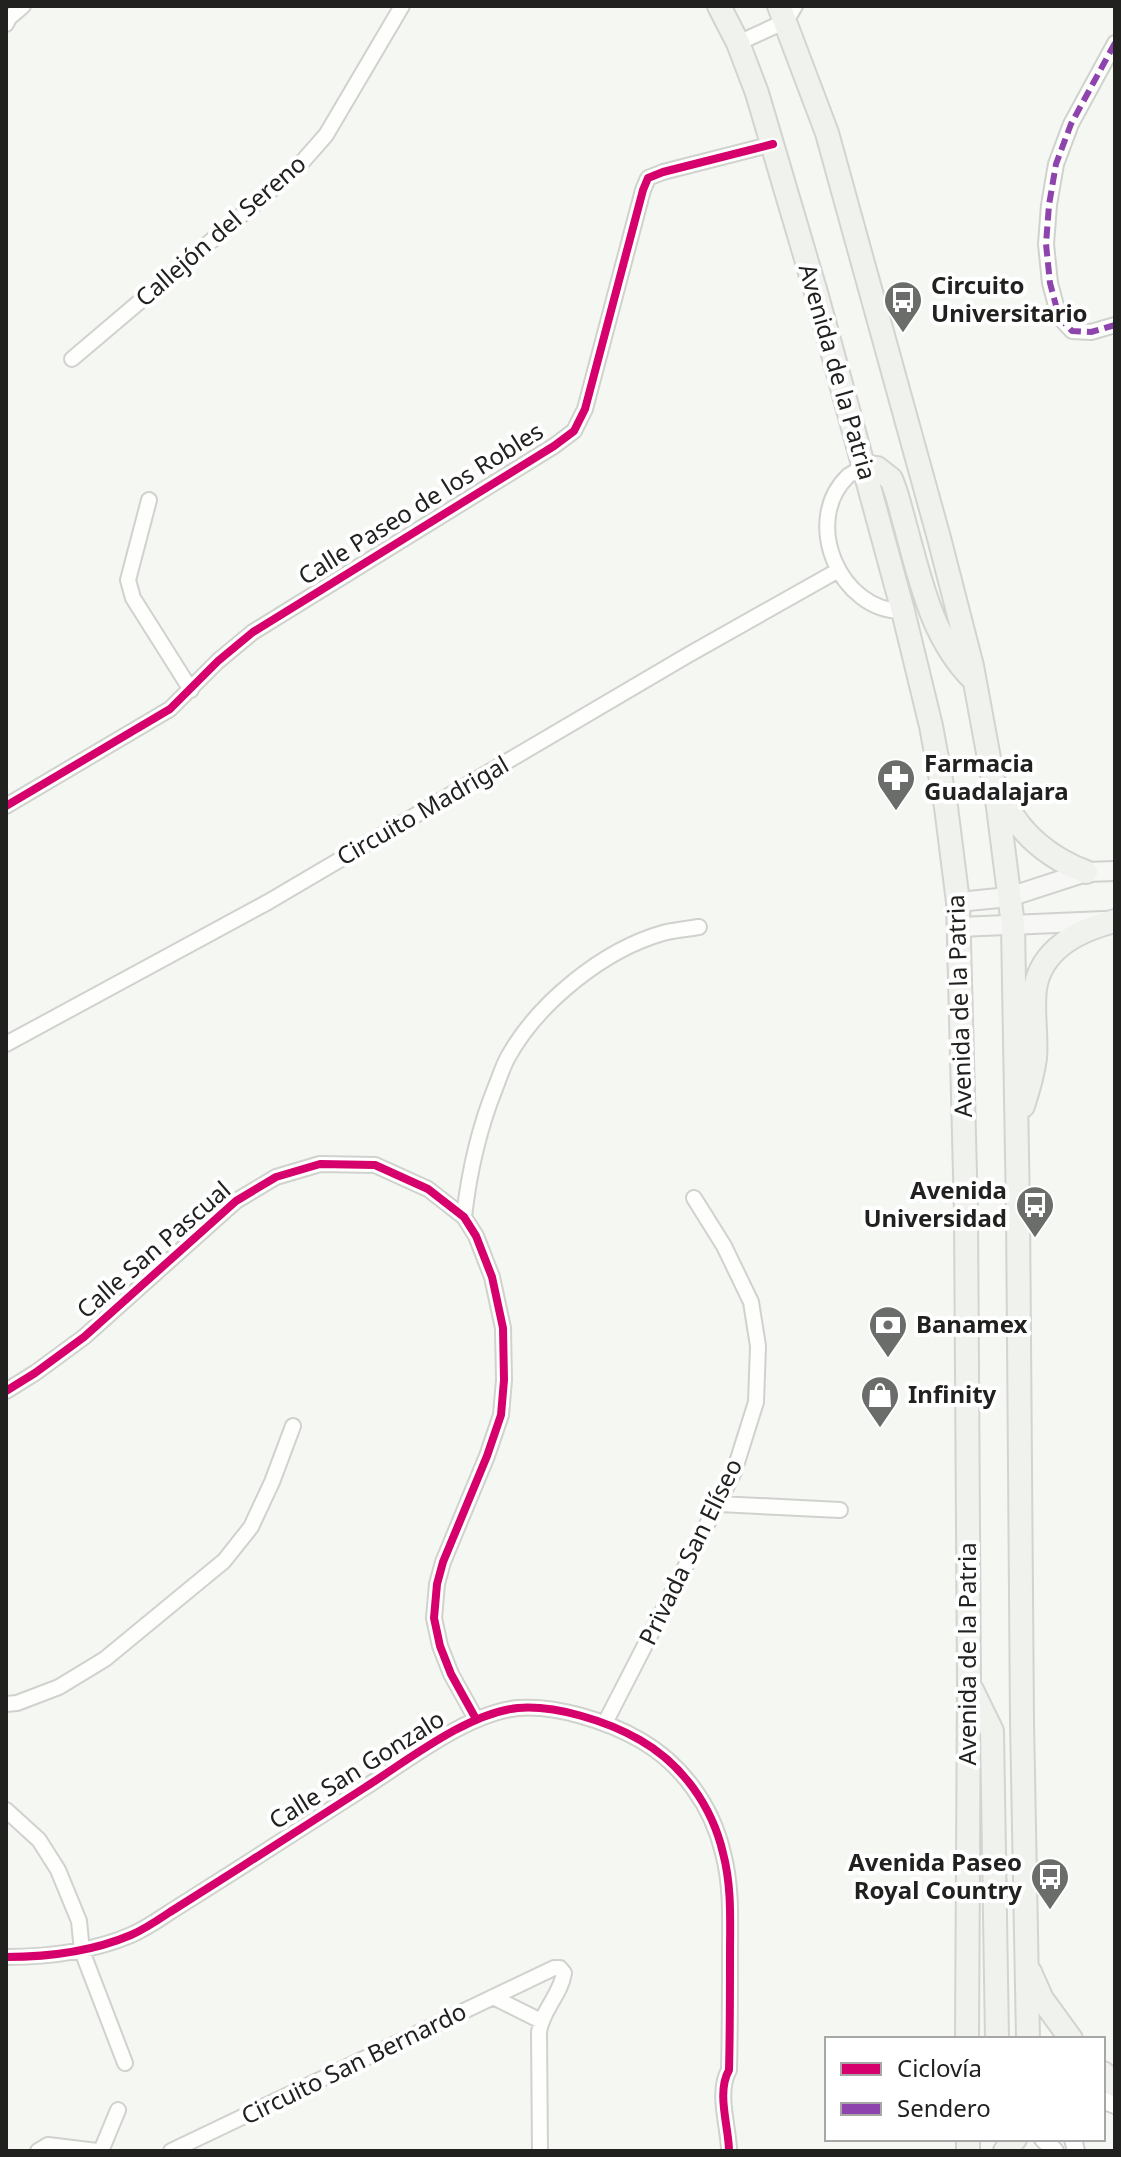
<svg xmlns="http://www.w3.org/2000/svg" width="1121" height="2157" font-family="'Noto Sans',sans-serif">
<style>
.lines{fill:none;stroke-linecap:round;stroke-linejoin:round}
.minor-casing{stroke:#d0d2ce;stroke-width:18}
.tertiary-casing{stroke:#d0d2ce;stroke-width:20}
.secondary-casing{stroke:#d0d2ce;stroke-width:22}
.primary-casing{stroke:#d3d4d2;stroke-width:26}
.minor{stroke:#fefefd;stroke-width:14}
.tertiary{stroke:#fefefd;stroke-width:16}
.secondary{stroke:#f7f8f5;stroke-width:18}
.primary{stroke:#f0f2ed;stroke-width:22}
.quiet{stroke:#8e44ad;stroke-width:6;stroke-dasharray:12 6;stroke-linecap:butt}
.cycleway-casing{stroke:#fff;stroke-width:13}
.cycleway{stroke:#d6006c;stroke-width:8}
.labels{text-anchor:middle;stroke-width:8;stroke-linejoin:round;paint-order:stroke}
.street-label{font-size:24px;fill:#212220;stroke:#fff}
.poi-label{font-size:24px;font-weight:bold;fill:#212220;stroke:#fff;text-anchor:start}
</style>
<rect width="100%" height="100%" fill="#f5f7f2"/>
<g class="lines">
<defs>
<path id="minor" d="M6,24L9,18L23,6
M738,43L786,21L795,6
M1115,43L1071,124L1056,164L1049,205L1046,244L1050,283L1059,317L1072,331L1091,332L1115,325
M72,359L296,169L326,135L402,6
M864,467C859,470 852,473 848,476C801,521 840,612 903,611
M149,500L128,580L133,598L191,690
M6,806L170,709L218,661L253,632L554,446L574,431L585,409L643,190L648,178L663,172L773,144
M6,1044L268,902L688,655L837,571
M464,1217C469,1172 479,1128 496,1086C500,1076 503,1066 508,1057C538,1003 603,950 663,933C675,930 687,929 699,927
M6,1391L35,1373L84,1337L236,1201L276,1177L320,1164L375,1165L428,1189L464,1217L476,1236L492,1277L503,1328L504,1380L501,1415L487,1456L443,1562L437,1584L434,1618L440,1646L451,1674L476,1719
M719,1504L840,1510
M6,1704L17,1703L59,1687L105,1659L224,1561L251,1527L272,1482L293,1426
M605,1723L734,1472L756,1402L758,1346L751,1302L724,1246L694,1198
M6,1810L39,1840L58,1870L79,1921L82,1951L125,2063
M6,1957C49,1957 91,1952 131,1935C145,1929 158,1920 170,1912C235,1871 299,1830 364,1788C407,1761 467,1713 518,1708C556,1705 607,1721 640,1740C682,1764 712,1806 723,1853C732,1887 730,1921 730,1955C730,1994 730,2032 729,2070C716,2093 729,2127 729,2151
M493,1997L541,2021
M38,2151L48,2145L97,2151
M101,2151L118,2110
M171,2151L554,1968H560L564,1973C561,1994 542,2010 539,2032L540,2151"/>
<path id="tertiary" d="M1103,2100L1115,2105
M1043,2139L1055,2151
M1073,2139L1076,2151"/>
<path id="secondary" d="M958,902L1009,897L1086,872L1115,871
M959,927L1104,921"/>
<path id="primary" d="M719,6L738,43L757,93L817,296L903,611L931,726L946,807L958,902L966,1213L969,1685L967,2039
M779,6L827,133L939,538L972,666L998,807L1013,925L1018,1211L1022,1721L1028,2039
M864,467L877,468L891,479C897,492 900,507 904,521C920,578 931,638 974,680
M1001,794C1018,833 1047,857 1086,872
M1023,1106C1028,1091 1033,1074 1035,1058C1037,1035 1032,1012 1035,989C1041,949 1079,930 1115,921
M972,1690L992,1731L997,2039
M1030,1972L1042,1999L1071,2039
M1103,2073L1115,2085
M968,2139V2151
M1005,2151L1015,2139"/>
</defs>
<use href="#minor" class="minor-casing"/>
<use href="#tertiary" class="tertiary-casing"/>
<use href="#secondary" class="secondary-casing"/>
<use href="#primary" class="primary-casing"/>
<use href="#minor" class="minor"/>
<use href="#tertiary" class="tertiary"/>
<use href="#secondary" class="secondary"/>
<use href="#primary" class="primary"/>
<path class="quiet" d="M1115,43L1071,124L1056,164L1049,205L1046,244L1050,283L1059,317L1072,331L1091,332L1115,325"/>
<defs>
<path id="cycleway" d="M6,806L170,709L218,661L253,632L554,446L574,431L585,409L643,190L648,178L663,172L773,144
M6,1391L35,1373L84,1337L236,1201L276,1177L320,1164L375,1165L428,1189L464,1217L476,1236L492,1277L503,1328L504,1380L501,1415L487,1456L443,1562L437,1584L434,1618L440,1646L451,1674L476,1719
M6,1957C49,1957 91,1952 131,1935C145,1929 158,1920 170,1912C235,1871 299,1830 364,1788C407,1761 467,1713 518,1708C556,1705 607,1721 640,1740C682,1764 712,1806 723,1853C732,1887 730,1921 730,1955C730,1994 730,2032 729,2070C716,2093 729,2127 729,2151"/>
</defs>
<use href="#cycleway" class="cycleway-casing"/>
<use href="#cycleway" class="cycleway"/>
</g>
<defs>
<symbol id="bus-pin" viewBox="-11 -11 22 30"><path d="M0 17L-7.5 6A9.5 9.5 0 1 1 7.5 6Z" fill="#6b6d6a" stroke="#fff"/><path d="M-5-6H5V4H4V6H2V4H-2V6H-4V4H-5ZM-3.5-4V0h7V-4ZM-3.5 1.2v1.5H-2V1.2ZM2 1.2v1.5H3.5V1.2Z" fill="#fff"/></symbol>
<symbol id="pharmacy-pin" viewBox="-11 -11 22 30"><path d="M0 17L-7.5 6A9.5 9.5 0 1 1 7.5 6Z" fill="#6b6d6a" stroke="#fff"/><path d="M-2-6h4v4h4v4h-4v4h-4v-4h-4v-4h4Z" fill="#fff"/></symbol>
<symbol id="bank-pin" viewBox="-11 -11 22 30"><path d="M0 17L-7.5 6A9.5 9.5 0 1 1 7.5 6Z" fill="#6b6d6a" stroke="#fff"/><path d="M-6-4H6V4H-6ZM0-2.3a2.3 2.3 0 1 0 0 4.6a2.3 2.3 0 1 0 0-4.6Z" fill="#fff"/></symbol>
<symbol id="shop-pin" viewBox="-11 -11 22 30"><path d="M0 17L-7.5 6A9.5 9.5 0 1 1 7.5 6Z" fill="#6b6d6a" stroke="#fff"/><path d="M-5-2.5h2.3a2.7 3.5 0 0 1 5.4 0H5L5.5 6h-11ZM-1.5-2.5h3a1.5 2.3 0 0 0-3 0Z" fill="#fff"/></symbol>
</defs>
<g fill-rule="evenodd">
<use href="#bus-pin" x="881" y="278" width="44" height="60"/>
<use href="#pharmacy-pin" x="874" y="756" width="44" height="60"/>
<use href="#bus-pin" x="1013" y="1183" width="44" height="60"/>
<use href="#bank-pin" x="866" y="1303" width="44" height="60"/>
<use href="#shop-pin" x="858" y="1373" width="44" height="60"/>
<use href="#bus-pin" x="1028" y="1855" width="44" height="60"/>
</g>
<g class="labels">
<g class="street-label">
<text transform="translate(221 231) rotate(-41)" y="8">Callejón del Sereno</text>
<text transform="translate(837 372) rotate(74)" y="8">Avenida de la Patria</text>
<text transform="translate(421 504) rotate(-32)" y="8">Calle Paseo de los Robles</text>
<text transform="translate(423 811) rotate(-30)" y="8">Circuito Madrigal</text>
<text transform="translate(960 1006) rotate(-92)" y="8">Avenida de la Patria</text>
<text transform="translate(154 1250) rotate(-41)" y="8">Calle San Pascual</text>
<text transform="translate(691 1552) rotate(-64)" y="8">Privada San Elíseo</text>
<text transform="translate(968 1654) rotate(-90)" y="8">Avenida de la Patria</text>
<text transform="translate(357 1770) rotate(-32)" y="8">Calle San Gonzalo</text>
<text transform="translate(354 2064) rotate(-26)" y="8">Circuito San Bernardo</text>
</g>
<g class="poi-label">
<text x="931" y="294">Circuito<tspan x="931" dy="28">Universitario</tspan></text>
<text x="924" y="772">Farmacia<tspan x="924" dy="28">Guadalajara</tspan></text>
<text x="1007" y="1199" text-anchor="end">Avenida<tspan x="1007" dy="28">Universidad</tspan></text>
<text x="916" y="1333">Banamex</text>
<text x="908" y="1403">Infinity</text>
<text x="1022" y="1871" text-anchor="end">Avenida Paseo<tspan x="1022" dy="28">Royal Country</tspan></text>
</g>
</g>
<rect width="1121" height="2157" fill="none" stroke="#212220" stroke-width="16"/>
<rect x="825" y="2037" width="280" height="104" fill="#ffffff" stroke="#a6a7a6" stroke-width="2"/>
<rect x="841" y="2063" width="40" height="12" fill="#d6006c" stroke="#a6a7a6" stroke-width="2"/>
<text x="897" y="2077" font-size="24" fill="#212220">Ciclovía</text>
<rect x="841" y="2103" width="40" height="12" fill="#8e44ad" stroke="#a6a7a6" stroke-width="2"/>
<text x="897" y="2117" font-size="24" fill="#212220">Sendero</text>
</svg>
